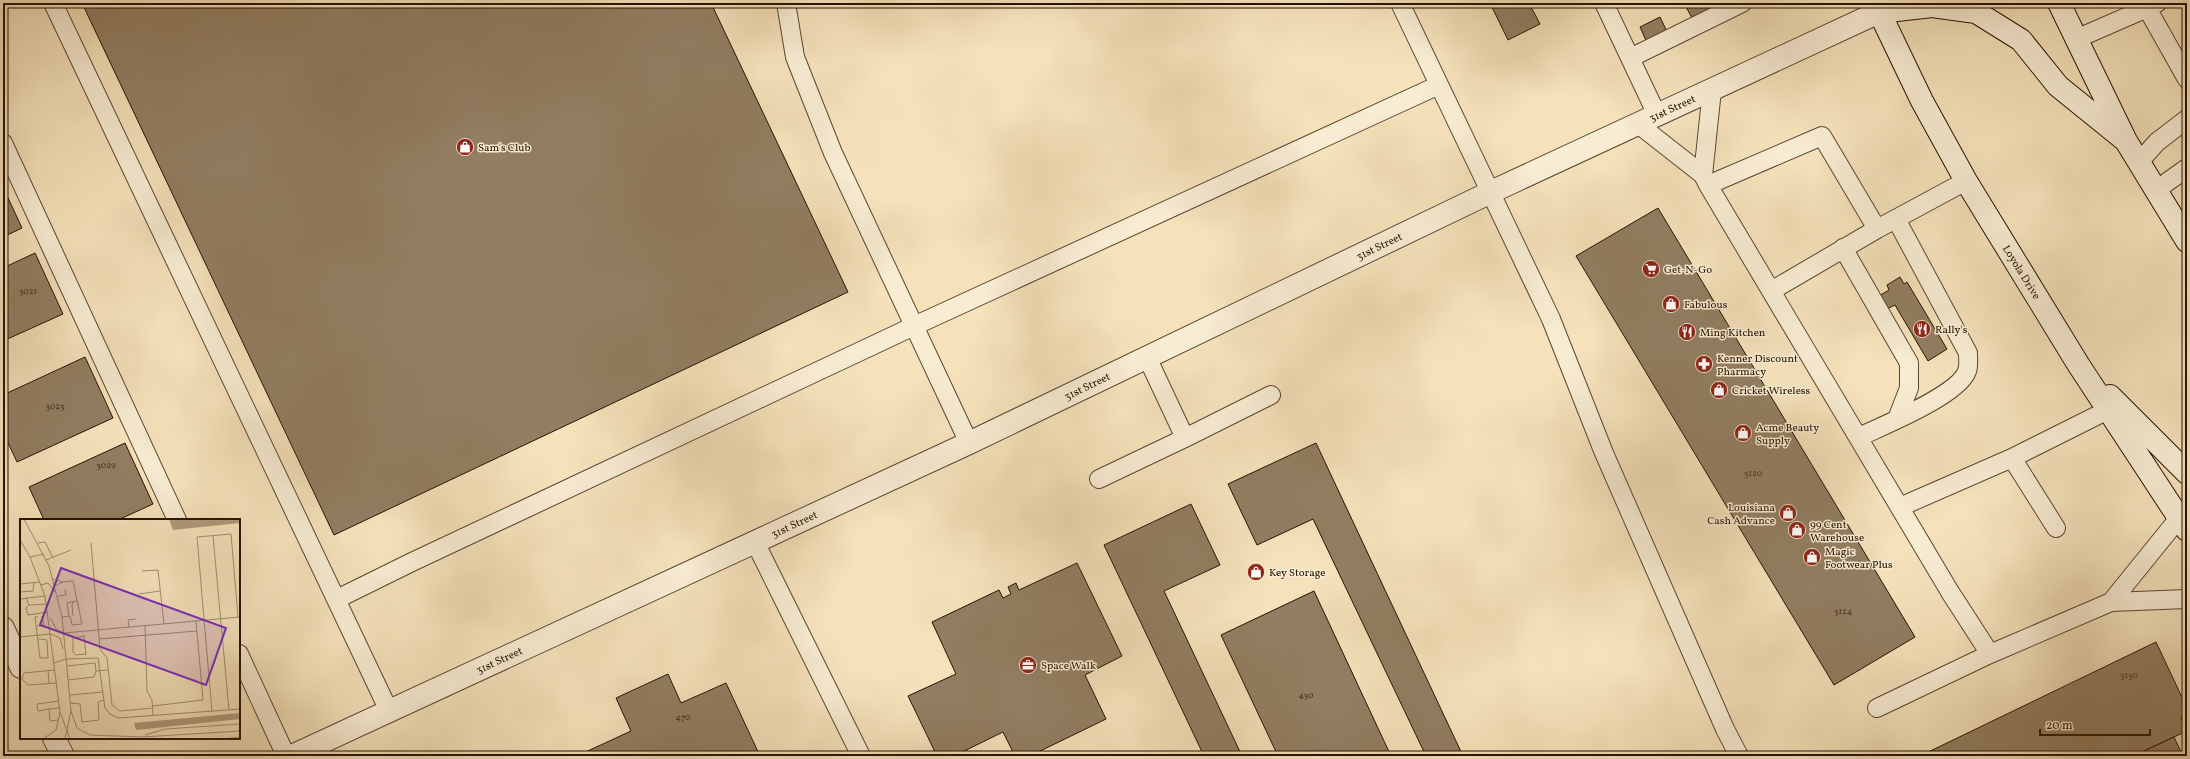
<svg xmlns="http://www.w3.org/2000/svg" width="2190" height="759" font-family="Vollkorn,serif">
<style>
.building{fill:#927e62;stroke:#261201}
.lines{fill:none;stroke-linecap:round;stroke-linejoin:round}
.service-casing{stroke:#5a4630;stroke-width:20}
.minor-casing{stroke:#5a4630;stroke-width:24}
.secondary-casing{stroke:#261201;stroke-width:24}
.service{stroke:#f8ecd3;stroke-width:18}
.minor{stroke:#f8ecd3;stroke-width:22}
.secondary{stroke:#f8ecd3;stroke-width:22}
.labels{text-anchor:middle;stroke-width:3;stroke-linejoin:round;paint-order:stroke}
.number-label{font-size:9px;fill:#412d19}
.street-label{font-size:11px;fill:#261201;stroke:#f8ecd3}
.poi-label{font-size:11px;fill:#261201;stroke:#f8ecd3;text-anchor:start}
.inset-road{fill:none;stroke:#a28f71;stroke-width:1}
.view{fill:#7b2cbf;fill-opacity:0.15;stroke:#7b2cbf;stroke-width:2}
.inset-edge{fill:none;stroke:#261201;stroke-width:2}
</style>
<rect width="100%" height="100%" fill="#f5e2bb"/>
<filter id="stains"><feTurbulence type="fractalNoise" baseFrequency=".005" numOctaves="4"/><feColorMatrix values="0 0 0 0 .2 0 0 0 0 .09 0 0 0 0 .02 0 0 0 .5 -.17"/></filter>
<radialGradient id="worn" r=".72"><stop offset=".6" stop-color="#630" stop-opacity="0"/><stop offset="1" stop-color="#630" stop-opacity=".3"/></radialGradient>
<path class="building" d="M82,3H711L848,292L334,535Z
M1490,3H1529L1540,24L1508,40Z
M1684,3H1724L1692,18Z
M1660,17L1670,38L1649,47L1640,27Z
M3,187L22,228L3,237Z
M1658,208L1915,637L1834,685L1576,256Z
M35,253L63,314L3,341V268Z
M1900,277L1904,284L1907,282L1947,349L1928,361L1895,305L1887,309L1879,296L1889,290L1887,285Z
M85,357L113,418L17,462L3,432V395Z
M125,443L153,504L118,520H44L29,487Z
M1316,443L1463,756H1426L1313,519L1257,545L1228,484Z
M1191,504L1220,565L1164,591L1242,756H1204L1104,545Z
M1077,563L1122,656L1085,675L1106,719L1030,756H1015L1003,732L954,756H937L908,696L956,674L932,622L999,590L1003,598L1011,594L1008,587L1016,583L1019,590Z
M1314,591L1391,756H1278L1221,635Z
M2156,642L2187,708V715L2181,718L2187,731L2174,737L2133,756H1920Z
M668,674L681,703L726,683L760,756H577L631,731L616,698Z
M2174,737L2183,756H2133Z"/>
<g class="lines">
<defs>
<path id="service" d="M53,3L389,711
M786,3L795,57L833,153L969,443
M1400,3L1551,319L1604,453L1725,729L1739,756
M1604,3L1657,115
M2157,3L2147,8L2187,79
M2076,39L2147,8
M1630,58L1742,3
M1638,124L1703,175L1708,185
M3,143L177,520
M2139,162L2157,142L2187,119
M1703,175L1712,90
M1966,181L1877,229L1822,136L1708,185L1950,592L1990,654L2111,602
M2156,190L2187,168
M1843,248L1909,363V388L1897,419
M1771,291L1877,229
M1859,437C1882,426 1959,395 1967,371C1969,366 1968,358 1968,353L1896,219
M1185,438L1271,395
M1099,479L1185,438L1147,357
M1900,507L2012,458
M2179,518L2111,602L2187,599
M2056,528L2012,458L2108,410
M755,542L861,756
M337,599L412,562L914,326L1439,85
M239,654L286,756
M1877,708L1990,654"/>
<path id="minor" d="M3,628L21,667
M54,738L63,756
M292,756L969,443L1491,192L1879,12"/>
<path id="secondary" d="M1875,3L1922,101L1966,181L2078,364L2187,530
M2059,3L2126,141L2187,241
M1879,12L1932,6L1976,12L2021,40L2058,86L2126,141
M2110,396L2187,473"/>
</defs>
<use href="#service" class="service-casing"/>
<use href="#minor" class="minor-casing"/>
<use href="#secondary" class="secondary-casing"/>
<use href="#service" class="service"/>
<use href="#minor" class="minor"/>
<use href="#secondary" class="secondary"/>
</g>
<defs>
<symbol id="shop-disc" viewBox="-11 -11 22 22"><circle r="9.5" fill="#8f2418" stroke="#f8ecd3"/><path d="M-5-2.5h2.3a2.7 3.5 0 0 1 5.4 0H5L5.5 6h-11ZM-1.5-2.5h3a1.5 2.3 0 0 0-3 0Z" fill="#fff"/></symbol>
<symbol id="supermarket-disc" viewBox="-11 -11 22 22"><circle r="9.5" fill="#8f2418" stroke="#f8ecd3"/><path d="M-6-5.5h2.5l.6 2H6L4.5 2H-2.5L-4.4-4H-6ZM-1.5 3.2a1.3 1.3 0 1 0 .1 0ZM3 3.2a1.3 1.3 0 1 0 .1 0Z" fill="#fff"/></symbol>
<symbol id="restaurant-disc" viewBox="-11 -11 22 22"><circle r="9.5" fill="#8f2418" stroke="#f8ecd3"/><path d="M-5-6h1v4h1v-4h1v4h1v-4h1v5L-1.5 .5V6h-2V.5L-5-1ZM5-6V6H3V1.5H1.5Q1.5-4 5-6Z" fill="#fff"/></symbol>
<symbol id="pharmacy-disc" viewBox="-11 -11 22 22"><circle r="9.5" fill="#8f2418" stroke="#f8ecd3"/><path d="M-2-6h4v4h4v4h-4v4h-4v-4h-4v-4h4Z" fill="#fff"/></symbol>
<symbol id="office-disc" viewBox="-11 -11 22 22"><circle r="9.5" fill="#8f2418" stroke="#f8ecd3"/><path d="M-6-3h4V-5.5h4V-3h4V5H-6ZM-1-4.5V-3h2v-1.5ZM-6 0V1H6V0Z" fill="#fff"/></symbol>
</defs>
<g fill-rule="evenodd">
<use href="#shop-disc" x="455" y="137" width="20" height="20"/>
<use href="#supermarket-disc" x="1641" y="259" width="20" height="20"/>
<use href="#shop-disc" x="1661" y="294" width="20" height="20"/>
<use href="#restaurant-disc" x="1912" y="319" width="20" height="20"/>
<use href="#restaurant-disc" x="1677" y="322" width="20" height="20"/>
<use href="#pharmacy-disc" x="1694" y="354" width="20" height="20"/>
<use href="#shop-disc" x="1709" y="380" width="20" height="20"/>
<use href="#shop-disc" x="1733" y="423" width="20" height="20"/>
<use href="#shop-disc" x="1778" y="503" width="20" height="20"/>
<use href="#shop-disc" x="1787" y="520" width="20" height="20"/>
<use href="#shop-disc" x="1802" y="547" width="20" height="20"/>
<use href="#shop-disc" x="1246" y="562" width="20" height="20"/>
<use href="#office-disc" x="1018" y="655" width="20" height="20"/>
</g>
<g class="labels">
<g class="number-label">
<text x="28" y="294">3021</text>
<text x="55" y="409">3025</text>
<text x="106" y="468">3029</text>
<text x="1753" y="476">3120</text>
<text x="1843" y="614">3124</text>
<text x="2129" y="678">3130</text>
<text x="1306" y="698">430</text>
<text x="683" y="720">470</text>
</g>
<g class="street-label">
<text transform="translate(1672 108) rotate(-25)" y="4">31st Street</text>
<text transform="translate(1379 246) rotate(-26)" y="4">31st Street</text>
<text transform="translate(2022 272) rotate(58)" y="4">Loyola Drive</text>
<text transform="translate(1087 386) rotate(-26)" y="4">31st Street</text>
<text transform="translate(794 524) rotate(-25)" y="4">31st Street</text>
<text transform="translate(499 660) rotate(-25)" y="4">31st Street</text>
</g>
<g class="poi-label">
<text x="478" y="151">Sam's Club</text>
<text x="1664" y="273">Get-N-Go</text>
<text x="1684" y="308">Fabulous</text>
<text x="1935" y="333">Rally's</text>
<text x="1700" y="336">Ming Kitchen</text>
<text x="1717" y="362">Kenner Discount<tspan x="1717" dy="13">Pharmacy</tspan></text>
<text x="1732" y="394">Cricket Wireless</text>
<text x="1756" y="431">Acme Beauty<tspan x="1756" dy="13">Supply</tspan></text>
<text x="1775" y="511" text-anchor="end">Louisiana<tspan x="1775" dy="13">Cash Advance</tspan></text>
<text x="1810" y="528">99 Cent<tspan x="1810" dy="13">Warehouse</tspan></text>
<text x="1825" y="555">Magic<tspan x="1825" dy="13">Footwear Plus</tspan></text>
<text x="1269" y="576">Key Storage</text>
<text x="1041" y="669">Space Walk</text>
</g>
</g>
<g transform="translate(20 519)">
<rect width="220" height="220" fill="#f5e2bb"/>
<path d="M149,0H220V4L153,11ZM220,194V200L116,211L114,204Z" fill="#af9b7c"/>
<path class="inset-road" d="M4,0L29,47L42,98L51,192L45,220M193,17L209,191M0,21L10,38L25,77L40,193L50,220M18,24L25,23L33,39M71,24L80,130L87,139L92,186L100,192L133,189M10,38L24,35M26,41L51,31M122,52L138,51L144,105M33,60L43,63L35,67M0,65L20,63M21,66L28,64L35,73M0,73L13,72L14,63M119,75L140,72M38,77L46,76L45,70M6,79L9,86L27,85M0,80L25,77M9,86L6,89L8,96L28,93M53,97L52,86L54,82M18,98H15L20,139H28L27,121L19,120M42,98L50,97L52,106L62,105L53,62L43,63M49,98L47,84L57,82M30,99L37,111L44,114M125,106L127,172L132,181L133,196M17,107H24L22,97M109,108L108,101L116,100M44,114L220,98M31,115L40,119L43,130M64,116L66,136M64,117L53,119V133L56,136L66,135M0,118L31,115M79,120L177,112M34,144L46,140L78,139L85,189L90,195L98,199L220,190M47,147L75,144L76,152M28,151L29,164M35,151L4,154L2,160L8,166L37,164M48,161L74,158L76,152L88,151M50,176L83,173M50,184L60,185L62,203L79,201L78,183L84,181M133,187L183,181L176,102M29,190L18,192L17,185L39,182M51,192L57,209L70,216L122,218L220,212M192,193L177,18L211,15L218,98M38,201L30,202L29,190L39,189M125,216L145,210L220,205M23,220L36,211L40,193M202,220L220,218"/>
<path class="view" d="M41,49L206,109L186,166L20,106Z"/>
<rect width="220" height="220" class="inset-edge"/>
</g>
<rect width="2190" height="759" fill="none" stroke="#f5e2bb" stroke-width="16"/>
<rect x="4" y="4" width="2182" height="751" fill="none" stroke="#261201" stroke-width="2"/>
<rect x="8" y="8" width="2174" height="743" fill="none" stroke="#261201"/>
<path d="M2040 729v6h110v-6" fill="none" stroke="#261201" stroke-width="2"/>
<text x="2046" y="729" font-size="12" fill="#261201" stroke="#f8ecd3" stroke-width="3" paint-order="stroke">20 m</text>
<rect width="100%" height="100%" filter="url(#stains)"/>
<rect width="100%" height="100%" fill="url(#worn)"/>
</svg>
